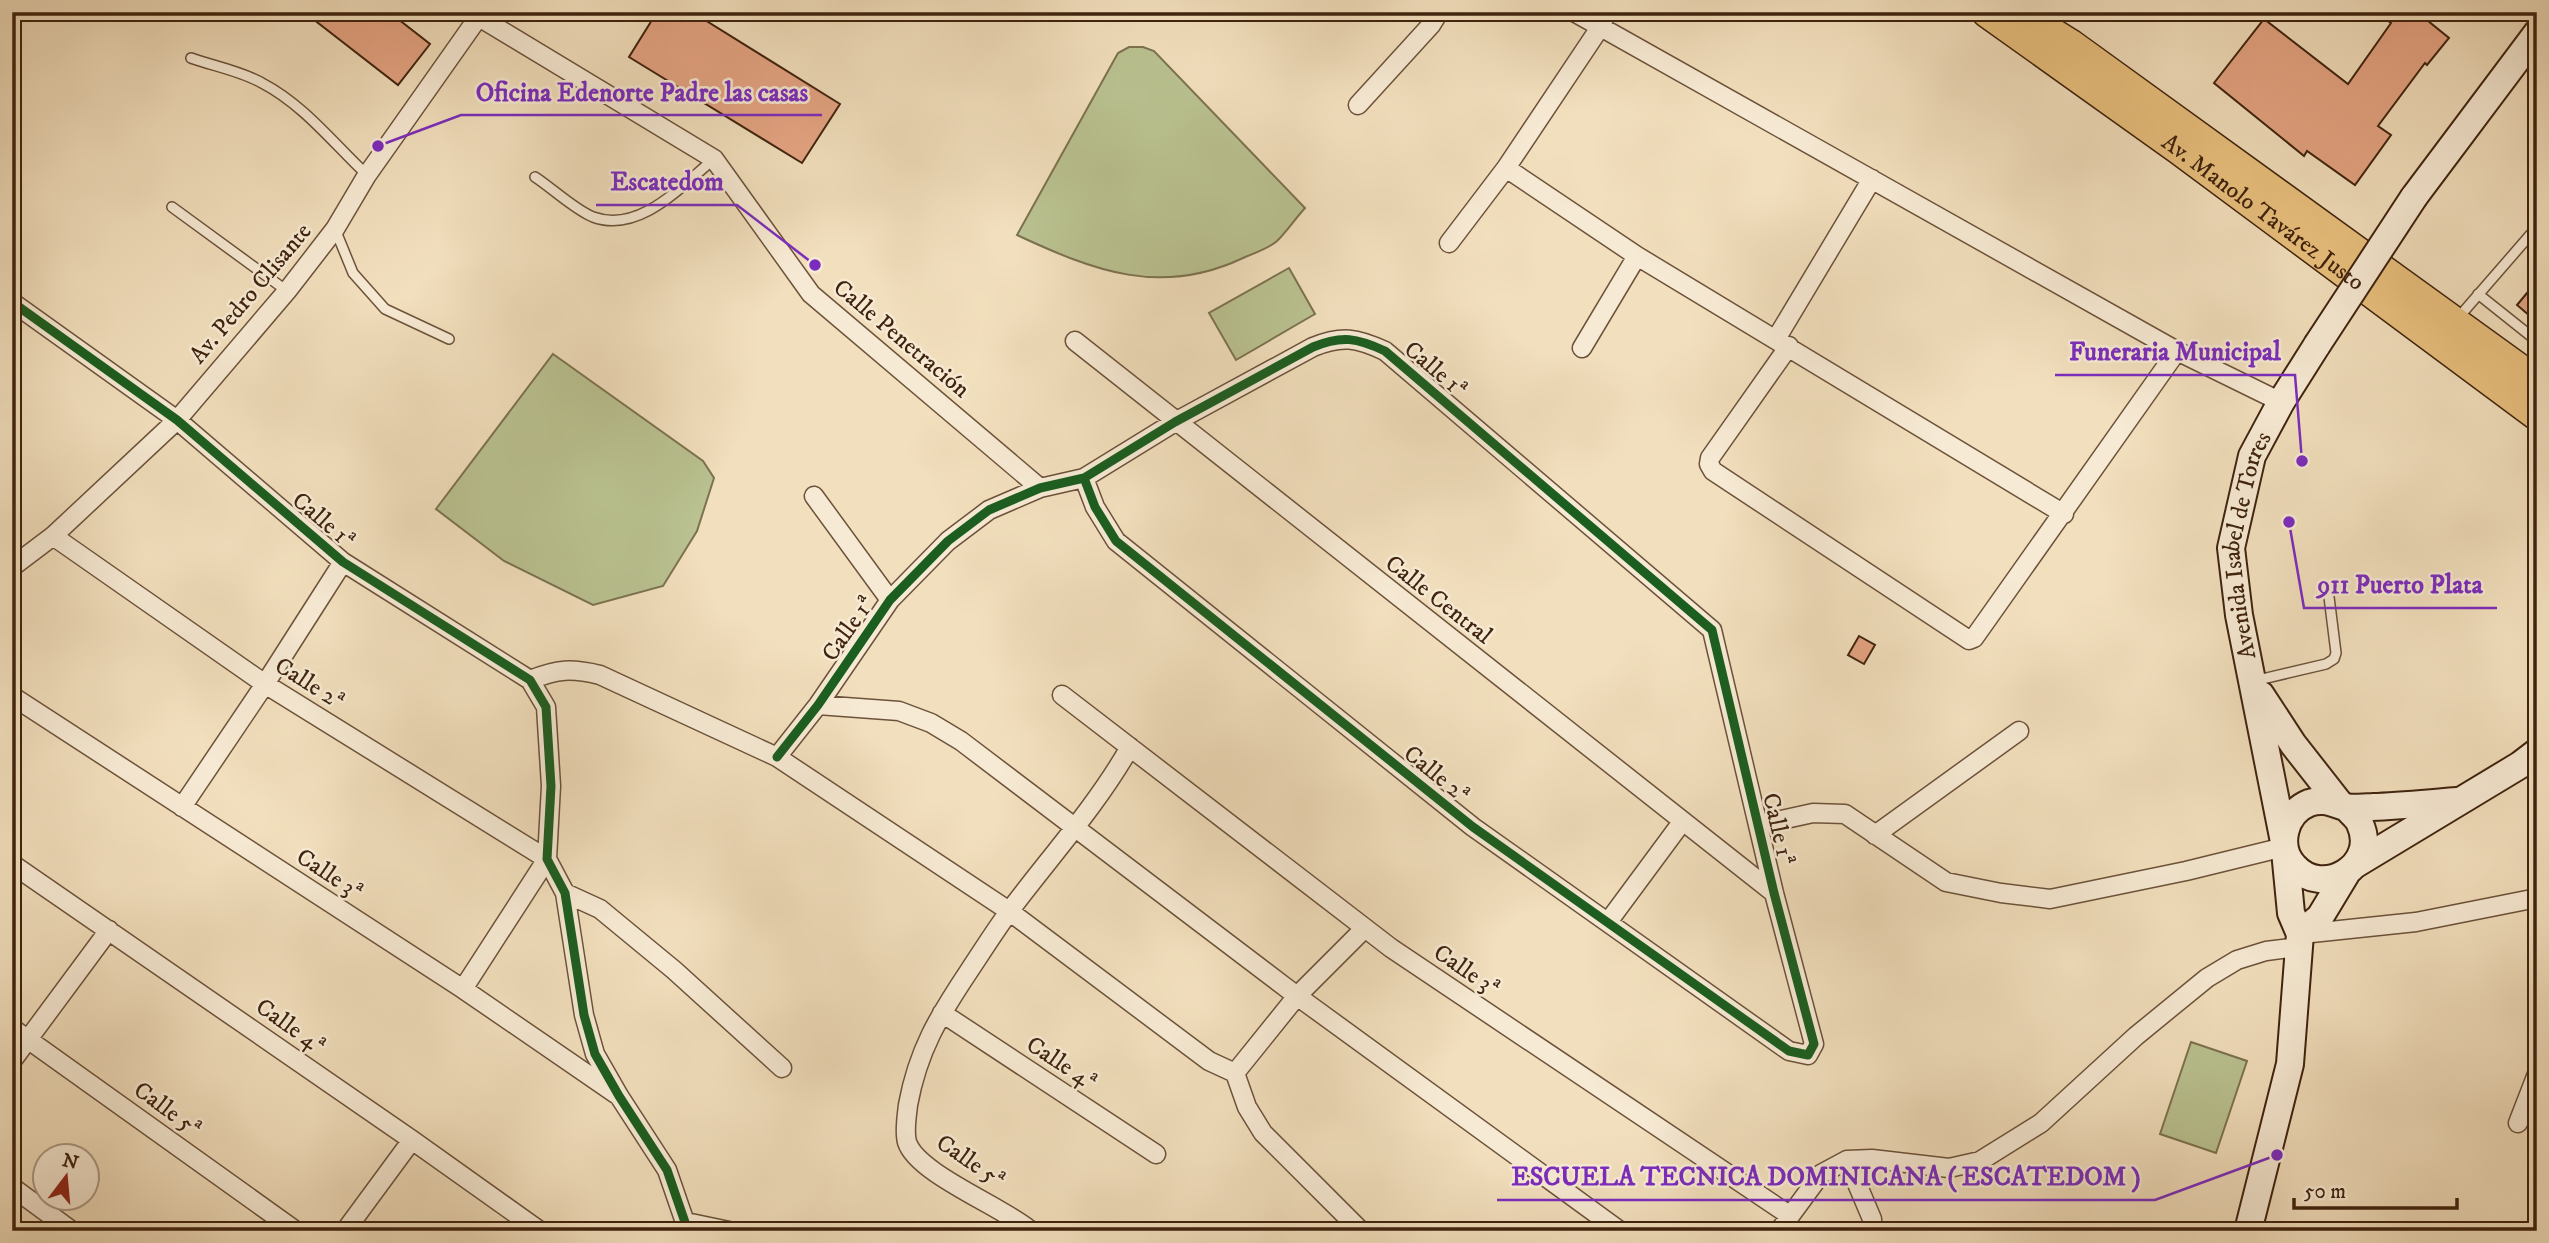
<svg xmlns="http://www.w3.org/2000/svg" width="2549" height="1243" font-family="'IM FELL DW Pica',serif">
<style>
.green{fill:#bac291;stroke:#7c7250;stroke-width:2}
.building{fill:#e5a483;stroke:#3f230e;stroke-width:2}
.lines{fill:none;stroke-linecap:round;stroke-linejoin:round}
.lane-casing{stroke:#6c523a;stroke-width:12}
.street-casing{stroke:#6c523a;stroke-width:21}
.secondary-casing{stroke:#3f230e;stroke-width:30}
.primary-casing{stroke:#3f230e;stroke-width:33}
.lane{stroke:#f7ead4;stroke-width:9}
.street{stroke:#f7ead4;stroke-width:18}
.secondary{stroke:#f7ead4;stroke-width:26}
.primary{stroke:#e9c07e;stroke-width:30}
.secondary-bridge-casing{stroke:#3f230e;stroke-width:30;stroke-linecap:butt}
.secondary-bridge{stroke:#f7ead4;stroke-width:26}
.cycleway-casing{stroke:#f7ead4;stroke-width:13}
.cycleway{stroke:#1b5e20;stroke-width:9}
.labels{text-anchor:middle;stroke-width:5;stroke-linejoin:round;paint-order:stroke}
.street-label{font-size:24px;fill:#3f230e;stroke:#f7ead4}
.leader{fill:none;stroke:#7b2cbf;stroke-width:2.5}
.callout-dot{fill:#7b2cbf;stroke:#f7ead4;stroke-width:2.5}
.callout-label{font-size:26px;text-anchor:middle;font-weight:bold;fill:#7b2cbf;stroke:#f7ead4;stroke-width:5;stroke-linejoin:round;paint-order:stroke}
</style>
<rect width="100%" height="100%" fill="#f2dfbd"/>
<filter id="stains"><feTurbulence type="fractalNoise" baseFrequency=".00286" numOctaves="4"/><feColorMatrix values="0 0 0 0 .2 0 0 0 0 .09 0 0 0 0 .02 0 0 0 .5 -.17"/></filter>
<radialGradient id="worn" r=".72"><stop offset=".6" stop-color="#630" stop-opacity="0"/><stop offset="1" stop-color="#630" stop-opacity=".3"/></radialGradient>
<path class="green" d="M1129,47H1143L1154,51L1305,208C1295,219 1287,231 1277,241C1268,249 1254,253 1243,258C1161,297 1094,271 1017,235L1118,53Z
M1289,268L1315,314L1236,360L1209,313Z
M553,354L703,461L714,478L697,531L663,586L593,605L504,561L436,509Z
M2191,1042L2247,1061L2216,1153L2160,1134Z"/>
<path class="building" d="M304,12H389L430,44L398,85Z
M657,12H692L840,104L802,163L629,57Z
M2376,12H2417L2449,38L2427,65L2425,63L2378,126L2391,135L2355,185L2307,151L2304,156L2214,83L2264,19L2348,84L2391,23Z
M2537,281V322L2517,305Z
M1859,636L1875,645L1864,664L1848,655Z"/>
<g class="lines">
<defs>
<path id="lane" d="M191,58C213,66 241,71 262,83C304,105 333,143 367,175
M535,177C552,188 575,210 593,217C640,234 681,186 714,159
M172,207L287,291
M335,229L353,273L385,309L449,339
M2478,294L2537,341
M2458,318L2537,227
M2254,681L2326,664L2334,659L2336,653L2329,597"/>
<path id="street" d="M1574,12L2177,351L2281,402
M479,17L714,159L811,294L1040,488
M1358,105L1431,25L1439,12
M1506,168L1637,256L2064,514
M1449,243L1506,168L1601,26L1607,12
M12,302L177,420L343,562L530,680L546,707L551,786L547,859L565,893L584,1015L595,1054L619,1096L667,1170L688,1231
M1776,339L1872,179
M1075,341L1774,893
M1789,346L1710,458L1709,464L1713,471L1969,640L1974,638L2177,351
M1582,348L1637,256
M814,496L890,600
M53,536L265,684L547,859L463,989
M12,567L53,536L177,420L287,291L335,229L367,175L482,12
M530,680C558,669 571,668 600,675L777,757L1009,911L1209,1061L1235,1073
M1062,695L1391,948L1789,1215
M12,696L463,989L616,1094
M818,705L899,711L931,723L961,741L1297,996L1620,1231
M777,757L818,705L890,600L948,541L989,510L1040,488L1084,478L1175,422L1313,347C1342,335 1357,338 1385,351L1712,630L1774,893L1814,1044L1808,1055L1789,1051L1473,827L1116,541L1095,507L1084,478
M182,807L265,684L343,562
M1758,825L1813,813L1845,814L1946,882L2001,893L2050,899L2186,871L2284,847
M1875,835L2019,731
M12,864L412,1140L540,1231
M565,893L600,909L674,970L782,1068
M1608,922L1682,822
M2302,934L2416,922L2537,898
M942,1013L1156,1154
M12,1028L296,1231
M12,1061L109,930
M1235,1073L1247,1107L1263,1133L1361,1231
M1235,1073L1297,996L1364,929
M2518,1123L2537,1074
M1847,1160L1872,1219V1231
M12,1187L72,1231
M686,1222L729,1231
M345,1231L412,1140
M1031,1231C1004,1207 917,1174 907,1142C904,1131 907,1115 908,1105C918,1050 939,1016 969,971C983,950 996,929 1011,909C1051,856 1097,805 1130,747
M1779,1231L1821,1174L1847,1160L1872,1159L1949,1168L1980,1161L2041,1123L2136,1036L2207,978L2237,960L2266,951L2298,947"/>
<g id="secondary">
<path d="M2414,197L2537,33"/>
<path d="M2261,695L2293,744L2340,804"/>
<path d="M2346,807C2350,812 2358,818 2360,824C2379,865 2323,899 2294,866C2276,847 2284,813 2309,803C2323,798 2332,803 2345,807C2353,809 2364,807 2372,807C2401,806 2430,803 2458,801"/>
<path id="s1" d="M2284,842L2239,615L2231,548L2252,456L2281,402L2317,345"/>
<path d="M2356,864L2520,765L2537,752"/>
<path d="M2300,934L2320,917L2346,874"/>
<path d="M2248,1231L2290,1064L2300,934L2291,913L2285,851"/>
</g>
<g id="primary">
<path id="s2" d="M1987,12L2179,149L2537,415"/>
<path d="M2018,12L2071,45L2537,382"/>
</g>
</defs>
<use href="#lane" class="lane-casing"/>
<use href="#street" class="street-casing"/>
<use href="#secondary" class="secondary-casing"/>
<use href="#primary" class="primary-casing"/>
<use href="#lane" class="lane"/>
<use href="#street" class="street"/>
<use href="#secondary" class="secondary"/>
<use href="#primary" class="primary"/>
<defs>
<path id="secondary-bridge" d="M2317,345L2414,197"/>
</defs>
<use href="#secondary-bridge" class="secondary-bridge-casing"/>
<use href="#secondary-bridge" class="secondary-bridge"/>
<defs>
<path id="cycleway" d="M12,302L177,420L343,562L530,680L546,707L551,786L547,859L565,893L584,1015L595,1054L619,1096L667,1170L688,1231
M777,757L818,705L890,600L948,541L989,510L1040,488L1084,478L1175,422L1313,347C1342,335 1357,338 1385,351L1712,630L1774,893L1814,1044L1808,1055L1789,1051L1473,827L1116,541L1095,507L1084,478"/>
</defs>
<use href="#cycleway" class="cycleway-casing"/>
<use href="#cycleway" class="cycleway"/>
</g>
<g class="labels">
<g class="street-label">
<text dy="8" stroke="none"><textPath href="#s2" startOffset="341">Av. Manolo Tavárez Justo</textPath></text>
<text transform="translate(250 293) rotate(-50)" y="8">Av. Pedro Clisante</text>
<text transform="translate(902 338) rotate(40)" y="8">Calle Penetración</text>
<text transform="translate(1436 369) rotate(40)" y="8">Calle 1ª</text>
<text transform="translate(324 520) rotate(40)" y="8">Calle 1ª</text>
<text dy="8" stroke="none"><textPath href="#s1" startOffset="303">Avenida Isabel de Torres</textPath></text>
<text transform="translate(1439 599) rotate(38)" y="8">Calle Central</text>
<text transform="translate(848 628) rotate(-55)" y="8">Calle 1ª</text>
<text transform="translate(310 683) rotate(32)" y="8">Calle 2ª</text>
<text transform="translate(1437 774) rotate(39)" y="8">Calle 2ª</text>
<text transform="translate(1779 829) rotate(77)" y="8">Calle 1ª</text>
<text transform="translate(330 874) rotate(33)" y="8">Calle 3ª</text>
<text transform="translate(1467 970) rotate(34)" y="8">Calle 3ª</text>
<text transform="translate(291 1026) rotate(35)" y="8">Calle 4ª</text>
<text transform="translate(1062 1063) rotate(33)" y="8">Calle 4ª</text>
<text transform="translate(168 1109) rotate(36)" y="8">Calle 5ª</text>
<text transform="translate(971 1161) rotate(34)" y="8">Calle 5ª</text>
</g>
</g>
<path class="leader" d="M378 146L461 115H822M815 265L737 205H596M2302 461L2295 375H2055M2289 522L2304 608H2497M2277 1155L2155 1200H1497"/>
<g class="callout-dot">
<circle cx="378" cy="146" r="7"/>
<circle cx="815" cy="265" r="7"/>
<circle cx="2302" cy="461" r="7"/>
<circle cx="2289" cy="522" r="7"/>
<circle cx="2277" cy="1155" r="7"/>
</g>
<g class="callout-label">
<text x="642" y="101">Oficina Edenorte Padre las casas</text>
<text x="667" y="190">Escatedom</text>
<text x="2175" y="360">Funeraria Municipal</text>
<text x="2400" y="593">911 Puerto Plata</text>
<text x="1826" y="1185">ESCUELA TECNICA DOMINICANA ( ESCATEDOM )</text>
</g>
<rect width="2549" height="1243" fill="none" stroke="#f2dfbd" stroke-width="42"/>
<rect x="14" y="14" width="2521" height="1215" fill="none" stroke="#3f230e" stroke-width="3.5"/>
<rect x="21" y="21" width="2507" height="1201" fill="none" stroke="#3f230e" stroke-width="2"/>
<g transform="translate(66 1177) rotate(16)"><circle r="33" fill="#f7ead4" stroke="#ad9a85" stroke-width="2"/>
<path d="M0-5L12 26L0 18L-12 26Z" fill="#8f2418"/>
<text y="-10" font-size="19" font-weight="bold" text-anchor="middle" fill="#3f230e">N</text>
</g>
<path d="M2294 1198v10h163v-10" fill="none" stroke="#3f230e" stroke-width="3.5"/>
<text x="2304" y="1198" font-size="21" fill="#3f230e" stroke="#f7ead4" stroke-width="5" paint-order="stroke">50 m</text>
<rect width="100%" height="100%" filter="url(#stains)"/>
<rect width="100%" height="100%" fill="url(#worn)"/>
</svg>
